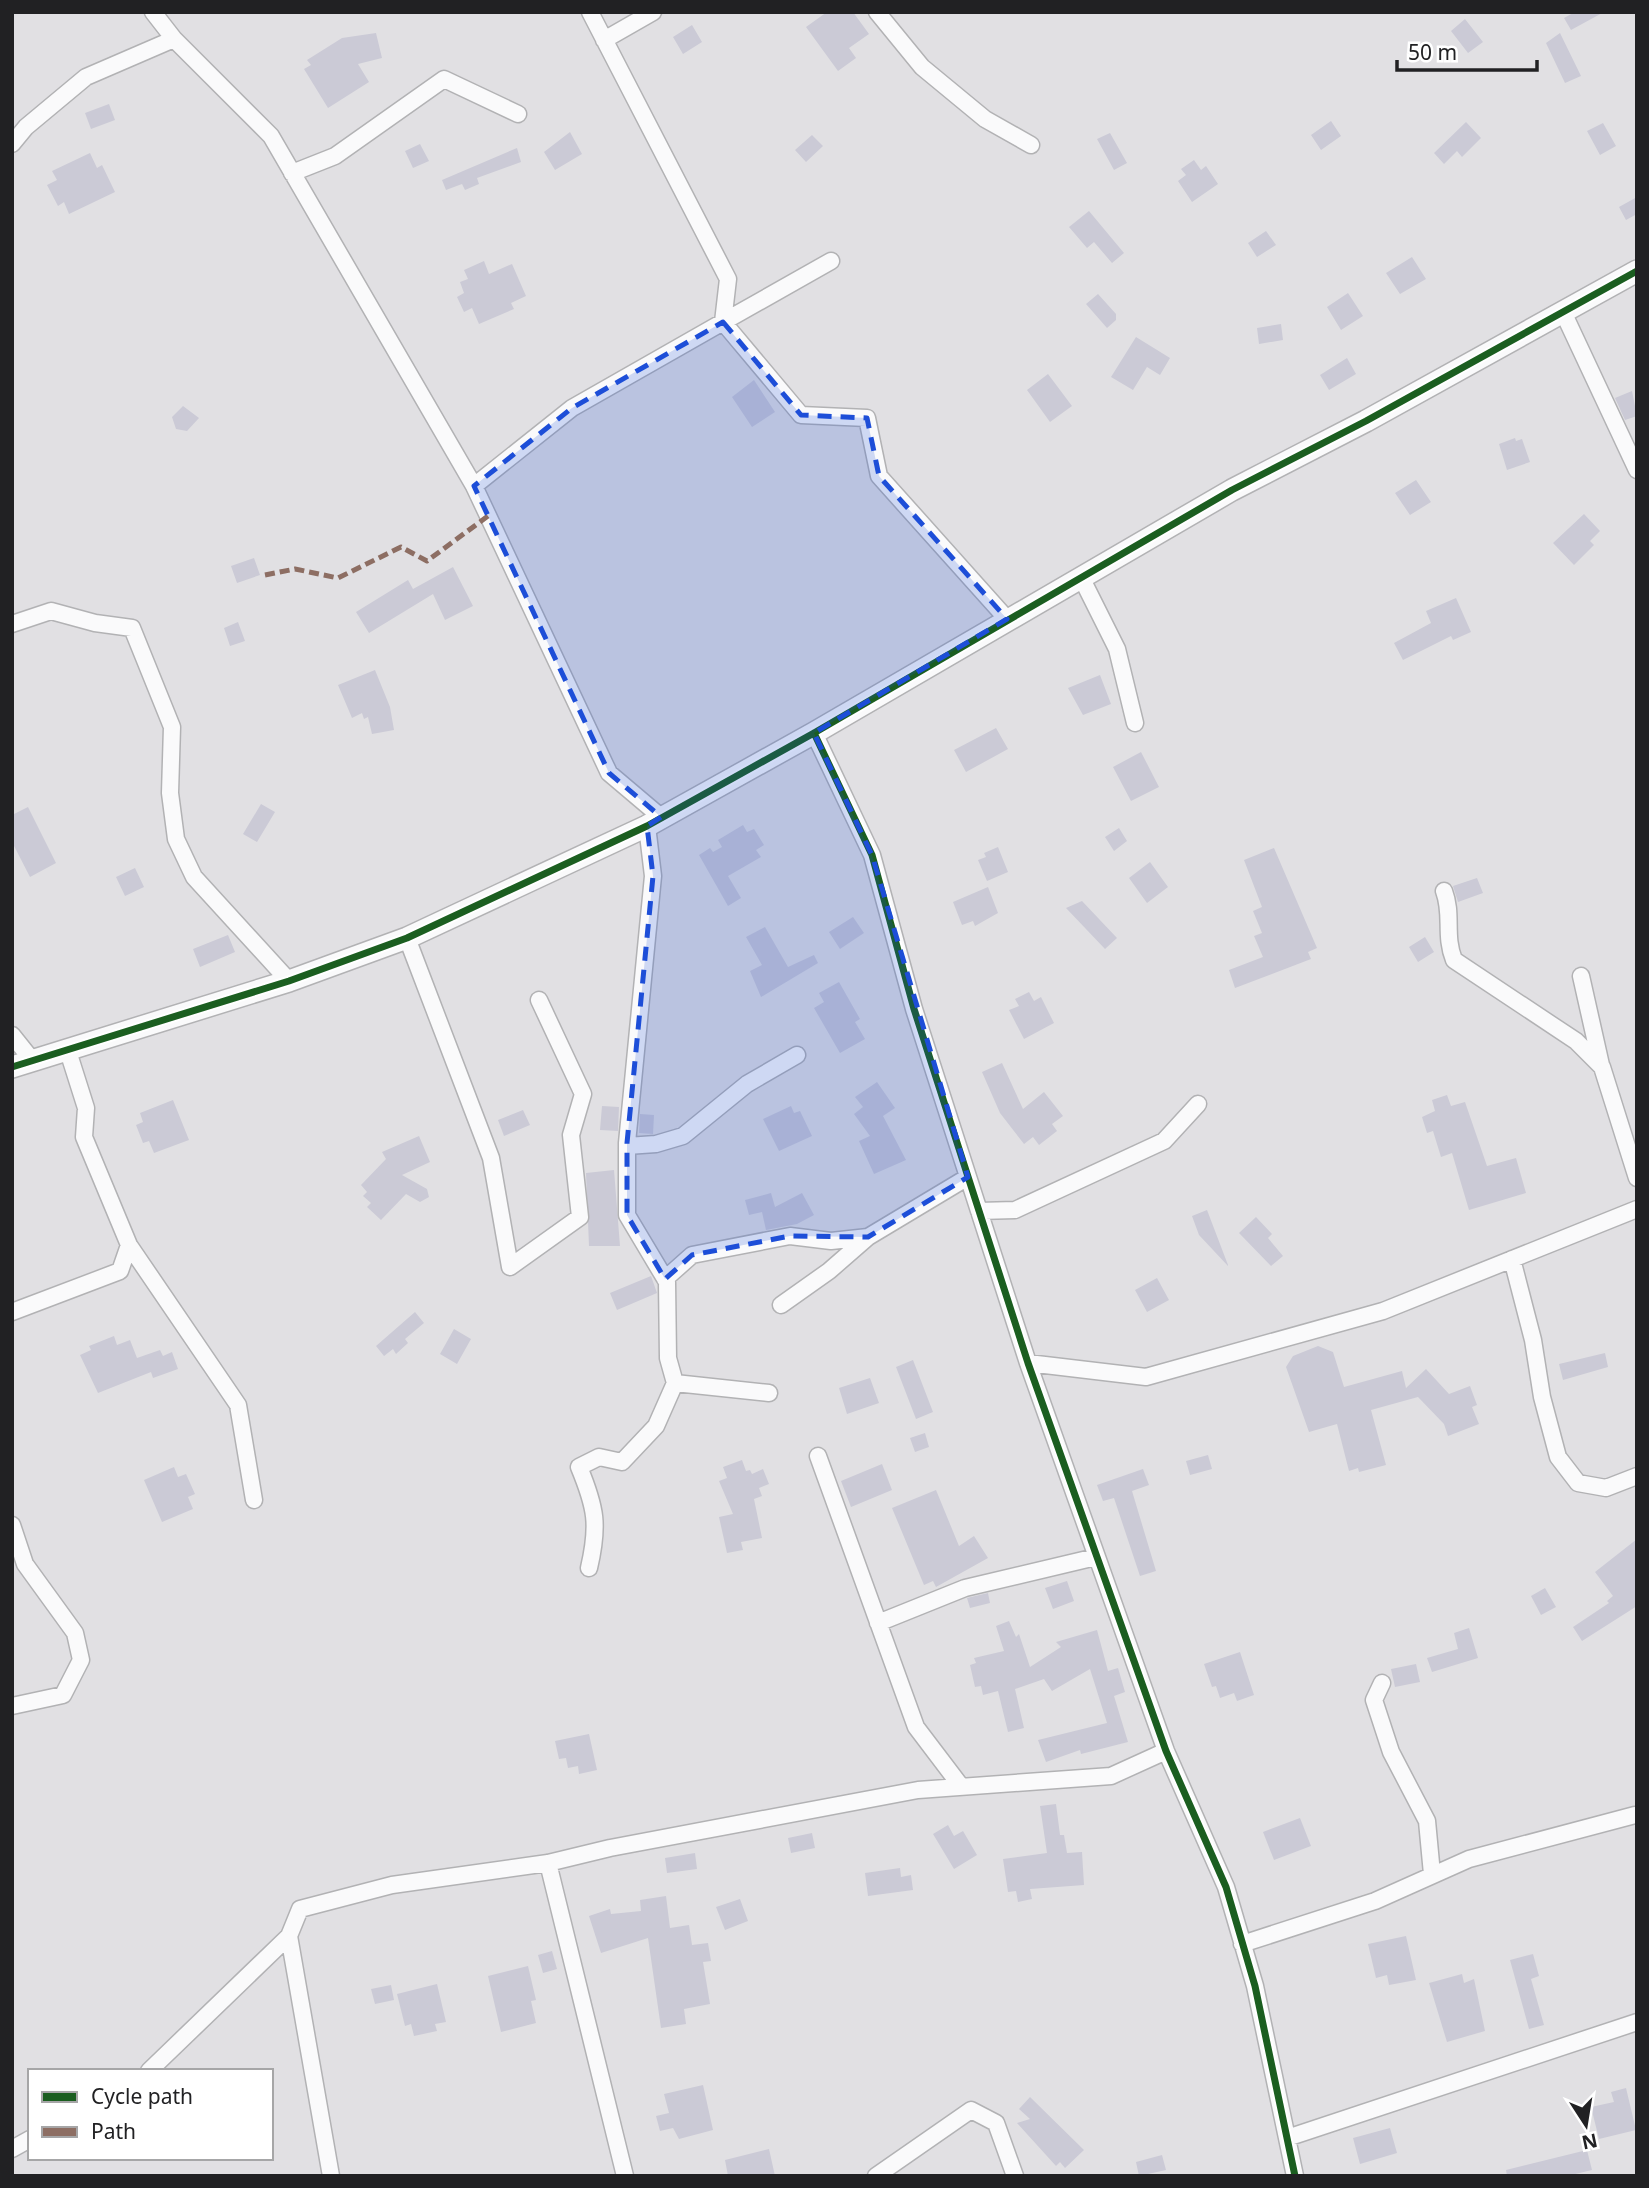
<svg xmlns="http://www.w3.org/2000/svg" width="1649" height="2188" font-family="'Noto Sans',sans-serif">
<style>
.building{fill:#cbcad6}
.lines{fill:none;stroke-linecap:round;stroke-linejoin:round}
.street-casing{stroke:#b2b2b4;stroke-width:19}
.secondary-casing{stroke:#b2b2b4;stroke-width:24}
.street{stroke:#fafafb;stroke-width:16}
.secondary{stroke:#fafafb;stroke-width:21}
.quiet{stroke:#8d6e63;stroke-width:5;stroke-dasharray:10 5;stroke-linecap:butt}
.cycleway-casing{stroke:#fff;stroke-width:11}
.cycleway{stroke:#1b5e20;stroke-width:7}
.marked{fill:#1d4ed8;fill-opacity:0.2;stroke:#1d4ed8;stroke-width:5;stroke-dasharray:14 9;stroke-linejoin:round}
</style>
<rect width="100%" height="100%" fill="#e1e0e3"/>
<path class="building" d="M827,12H853L869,34L849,48L856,58L838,71L806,27Z
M1575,12H1604L1571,30L1564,18Z
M1465,19L1483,42L1468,53L1451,31Z
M692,25L702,42L683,54L673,37Z
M376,33L382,58L358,64L369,82L328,108L304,69L311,65L307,60L342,38Z
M1560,33L1581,76L1565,83L1546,43Z
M109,104L115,120L91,129L85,113Z
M1331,121L1341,136L1321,150L1311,135Z
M1466,122L1481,138L1462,157L1457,151L1444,164L1434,153Z
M1603,123L1616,146L1600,155L1587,131Z
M570,132L582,154L555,170L544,152Z
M1110,133L1127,163L1114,170L1097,139Z
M812,135L823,146L806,162L795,150Z
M420,144L429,161L413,168L405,151Z
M517,148L521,162L477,178L479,184L465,190L462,184L446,190L442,180Z
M90,153L97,168L102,165L115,192L69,214L64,202L58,206L47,185L57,180L52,171Z
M1194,160L1201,170L1206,166L1218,184L1192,202L1178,181L1186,175L1181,169Z
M1637,197V214L1626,220L1619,207Z
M1089,211L1124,253L1112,263L1094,242L1087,248L1069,227Z
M1266,231L1276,245L1257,257L1248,243Z
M1412,257L1426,279L1400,294L1386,273Z
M484,261L489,274L512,264L526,296L511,303L514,309L479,324L472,308L464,312L457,297L464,293L460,282L468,279L464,270Z
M1348,293L1363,316L1341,330L1327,307Z
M1098,294L1116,314V320L1107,328L1086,304Z
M1281,324L1283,340L1259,344L1257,328Z
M1136,337L1170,358L1160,375L1147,367L1133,390L1111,377Z
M1347,358L1356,374L1329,390L1320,375Z
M1048,374L1072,406L1050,422L1027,390Z
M754,380L775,412L752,427L732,397Z
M1632,391L1637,416L1625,420L1615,398Z
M183,406L199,418L187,431L176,429L172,417Z
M1515,438L1516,441L1522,439L1530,462L1507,470L1499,444Z
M1416,480L1431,502L1410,515L1395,493Z
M1584,514L1600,531L1590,541L1594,545L1574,565L1553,543Z
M254,558L260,575L237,583L231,566Z
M453,567L473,606L445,620L433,594L369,633L356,612L408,580L413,589Z
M1456,598L1471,632L1453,640L1451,636L1403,660L1394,643L1431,623L1426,611Z
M238,622L245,641L230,646L224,628Z
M375,670L390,707L394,730L372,734L368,717L364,719L362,713L352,718L338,685Z
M1100,675L1111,704L1083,715L1068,688Z
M996,728L1008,749L966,772L954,750Z
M1141,752L1159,787L1131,801L1113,767Z
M261,804L275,812L257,842L243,834Z
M28,807L56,863L30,877L12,842V815Z
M743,825L747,832L754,829L764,845L756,850L761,857L728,876L741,898L728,906L699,855L710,848L713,852L722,847L718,840Z
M1119,828L1127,841L1114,851L1105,837Z
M998,847L1008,872L987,881L978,860L986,857L984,853Z
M1274,848L1317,948L1308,952L1311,959L1235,988L1229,970L1263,957L1254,936L1262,933L1253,911L1262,907L1244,860Z
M1150,862L1168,887L1147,903L1129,878Z
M135,868L144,887L125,896L116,877Z
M1477,878L1483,893L1458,902L1453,886Z
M988,887L998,913L975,926L973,921L962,925L953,902Z
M1082,901L1117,938L1105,949L1066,908Z
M853,917L864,933L840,949L829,932Z
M765,927L788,967L814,955L818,963L761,997L750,971L762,965L746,937Z
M228,935L235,952L200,967L193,949Z
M1425,937L1434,952L1418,962L1409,947Z
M839,982L860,1019L855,1022L865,1039L840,1053L814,1008L824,1002L819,993Z
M1029,992L1034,1001L1041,997L1054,1023L1024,1039L1009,1010L1019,1006L1015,999Z
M1002,1063L1023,1109L1044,1092L1063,1116L1052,1124L1057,1131L1039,1145L1033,1137L1024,1144L1000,1113L982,1072Z
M877,1082L895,1108L883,1116L906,1160L874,1174L859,1141L870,1136L854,1114L863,1107L855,1097Z
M1447,1095L1451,1106L1465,1102L1487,1166L1516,1158L1526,1193L1469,1210L1452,1153L1441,1157L1433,1131L1427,1133L1422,1117L1435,1111L1432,1100Z
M173,1100L189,1140L154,1153L149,1141L143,1143L136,1125L143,1122L140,1113Z
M602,1106L619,1107L618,1131L600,1130Z
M791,1106L794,1113L800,1111L812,1136L779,1151L763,1119Z
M523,1110L530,1125L504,1136L498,1120Z
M640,1114L654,1115L653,1134L639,1133Z
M419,1136L430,1162L402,1175L427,1189L429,1197L420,1202L406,1194L381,1220L367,1207L371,1203L363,1196L367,1192L361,1185L386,1159L382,1152Z
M614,1170L620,1246H589L586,1173Z
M771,1193L775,1207L802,1193L814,1215L797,1224L766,1230L762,1212L749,1215L745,1200Z
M1207,1210L1228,1265V1266L1199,1235L1192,1216Z
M1256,1217L1272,1234L1268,1238L1283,1256L1271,1266L1239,1233Z
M651,1276L657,1293L617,1310L610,1293Z
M1157,1278L1169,1300L1147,1312L1135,1290Z
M415,1312L424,1323L405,1339L408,1343L396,1354L393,1349L384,1356L376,1346Z
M454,1329L471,1339L457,1364L440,1354Z
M114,1336L117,1345L130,1340L137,1358L160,1350L163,1356L172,1352L178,1369L153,1378L151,1372L98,1393L80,1355L91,1350L89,1346Z
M1318,1346L1333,1352L1344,1387L1402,1371L1406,1388L1426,1369L1449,1394L1470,1386L1477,1405L1472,1407L1479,1424L1448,1436L1444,1424L1418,1397L1371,1410L1386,1465L1359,1472L1358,1468L1349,1471L1337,1424L1309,1432L1286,1367L1293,1356Z
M1605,1353L1608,1367L1563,1380L1559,1364Z
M913,1360L933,1412L916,1419L896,1367Z
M870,1378L879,1403L847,1414L839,1388Z
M925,1433L929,1447L915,1452L910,1438Z
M1208,1455L1212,1469L1190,1475L1186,1461Z
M742,1460L746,1471L750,1470L752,1474L763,1469L769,1484L759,1488L762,1496L754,1499L762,1538L741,1542L743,1550L727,1553L719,1517L733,1514L719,1481L727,1478L723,1467Z
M882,1464L892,1490L851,1507L841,1481Z
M174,1467L178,1477L186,1474L195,1494L188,1497L193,1509L162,1522L144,1480Z
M1143,1469L1149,1485L1132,1491L1156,1571L1140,1576L1114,1498L1103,1501L1097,1485Z
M936,1490L959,1546L974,1536L988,1558L936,1587L933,1581L924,1585L892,1508Z
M1637,1539V1606L1582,1641L1573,1627L1609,1603L1607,1601L1613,1596L1595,1572Z
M1067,1581L1074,1601L1053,1609L1045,1588Z
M1545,1588L1556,1607L1541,1615L1531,1596Z
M988,1593L990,1603L970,1608L967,1598Z
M1009,1621L1016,1637L1019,1634L1030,1667L1061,1647L1056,1642L1097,1630L1108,1671L1118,1668L1125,1692L1114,1696L1128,1742L1081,1754L1080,1750L1046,1762L1038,1740L1107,1723L1090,1669L1052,1691L1044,1679L1015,1689L1024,1728L1008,1732L998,1691L983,1695L981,1686L975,1687L970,1665L976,1663L974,1658L1004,1651L996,1626Z
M1469,1628L1478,1658L1432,1672L1427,1658L1458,1649L1454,1633Z
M1240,1652L1254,1695L1237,1701L1234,1693L1220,1698L1216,1686L1212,1687L1204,1664Z
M1416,1664L1420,1682L1395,1687L1391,1669Z
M589,1734L597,1770L579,1774L578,1766L568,1768L566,1758L559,1759L555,1741Z
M1056,1804L1060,1835H1064L1067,1853L1082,1852L1084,1885L1030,1889L1032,1899L1018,1902L1016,1891L1008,1892L1003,1859L1047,1853L1040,1806Z
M1300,1818L1311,1846L1274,1860L1263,1832Z
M948,1825L954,1836L963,1831L977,1855L954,1869L933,1834Z
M812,1833L815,1848L791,1853L788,1838Z
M695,1853L697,1869L667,1873L665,1858Z
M900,1868L901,1877L911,1875L913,1890L868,1896L865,1873Z
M666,1896L670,1928L689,1925L692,1945L708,1943L711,1961L703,1962L710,2004L684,2009L686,2024L661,2028L648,1938L601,1953L589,1916L610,1909L611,1914L641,1911L640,1900Z
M740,1899L748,1921L725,1930L716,1907Z
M1406,1936L1416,1980L1389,1985L1387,1975L1376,1978L1368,1944Z
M552,1951L557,1969L543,1973L538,1955Z
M1533,1954L1539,1976L1531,1979L1544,2025L1529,2029L1510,1960Z
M528,1966L536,2000L531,2001L536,2023L501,2032L488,1976Z
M1462,1974L1464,1983L1474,1979L1485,2031L1447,2042L1429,1983Z
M437,1984L446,2022L435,2024L437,2031L414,2036L411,2024L405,2026L397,1994Z
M391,1985L394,2000L375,2004L371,1989Z
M703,2085L713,2130L679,2139L673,2128L660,2131L656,2116L669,2113L664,2094Z
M1626,2088L1636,2130L1599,2139L1591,2107L1614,2102L1611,2092Z
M1030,2097L1084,2150L1065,2168L1060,2162L1056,2166L1017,2123L1030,2119L1019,2109Z
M1390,2128L1397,2153L1360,2164L1353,2138Z
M769,2149L775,2176H728L725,2160Z
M1587,2150L1592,2170L1567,2176H1507L1506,2170Z
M1162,2155L1166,2170L1139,2176L1136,2162Z"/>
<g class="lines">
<defs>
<path id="street" d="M153,12L174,39L271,136L474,486L609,773L661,817
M877,12L922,67L985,119L1031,145
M604,40L653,12
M12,144L26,127L86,77L174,39
M292,173L335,156L444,79L518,114
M831,261L723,322L801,415L867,418L879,476L1007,619
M1563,312L1637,470
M474,486L572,408L723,322L728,279L590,12
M1081,577L1117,649L1135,723
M12,624L51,611L95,623L132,628L172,727L170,793L176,839L194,877L289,981
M814,733L872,855L914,1009L1028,1363L1166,1751L1226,1887L1255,1986L1295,2176
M647,826L653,876L627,1143V1215L667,1282L668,1358L675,1383L769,1393
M1444,891C1453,915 1444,935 1454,960L1576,1041L1602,1067L1637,1178
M407,938L491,1158L510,1267L580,1217L571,1135L583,1094L539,1000
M1581,976L1601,1065
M12,1035L32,1060
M627,1146L656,1144L683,1136L747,1084L797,1055
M979,1211L1015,1210L1164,1141L1198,1104
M129,1245L238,1405L254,1500
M1512,1259L1533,1340L1542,1397L1558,1457L1578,1483L1606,1488L1637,1476
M665,1279L692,1255L790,1236L831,1241L868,1237
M781,1305L829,1271L868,1237L968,1177
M12,1312L120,1271L129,1245L84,1137L86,1108L67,1048
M1028,1363L1146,1377L1383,1311L1637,1209
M818,1456L916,1727L960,1785
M12,1525L25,1564L75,1633L81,1660L63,1695L12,1706
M589,1568C599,1525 596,1508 579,1467L599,1457L622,1462L656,1426L675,1383
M878,1623L965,1588L1096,1557
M1382,1683L1374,1700L1391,1752L1427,1821L1432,1874
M548,1863L625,2176
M1242,1944L1375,1901L1469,1859L1635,1815
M149,2071L289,1936
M1287,2138L1637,2022
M12,2149L30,2139
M331,2176L289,1936L300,1909L392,1885L548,1863L610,1848L918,1790L1111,1776L1166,1751
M876,2176L971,2110L996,2123L1015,2176"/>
<path id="secondary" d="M12,1067L289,981L407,938L647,826L814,733L1232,490L1366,421L1637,271"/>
</defs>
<use href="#street" class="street-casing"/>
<use href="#secondary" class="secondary-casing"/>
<use href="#street" class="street"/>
<use href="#secondary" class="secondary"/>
<path class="quiet" d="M265,575L295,569L338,578L401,547L427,561L488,516"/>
<defs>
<path id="cycleway" d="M814,733L872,855L914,1009L1028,1363L1166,1751L1226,1887L1255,1986L1295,2176
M12,1067L289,981L407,938L647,826L814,733L1232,490L1366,421L1637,271"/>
</defs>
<use href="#cycleway" class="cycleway-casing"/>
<use href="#cycleway" class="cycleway"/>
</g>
<path class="marked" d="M723,322L801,415L867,418L879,476L1007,619L814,733L872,855L968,1177L868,1237L790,1236L692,1255L665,1279L627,1215V1143L653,876L647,826L661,817L609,773L474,486L572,408Z"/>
<rect width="1649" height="2188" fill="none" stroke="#212123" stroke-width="28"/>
<rect x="28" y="2069" width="245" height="91" fill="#ffffff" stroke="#a6a6a7" stroke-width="2"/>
<rect x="42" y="2092" width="35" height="10" fill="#1b5e20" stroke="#a6a6a7" stroke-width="2"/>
<text x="91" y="2104" font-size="21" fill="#212123">Cycle path</text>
<rect x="42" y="2127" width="35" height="10" fill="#8d6e63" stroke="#a6a6a7" stroke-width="2"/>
<text x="91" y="2139" font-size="21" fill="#212123">Path</text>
<g transform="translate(1586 2125) rotate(168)" stroke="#ffffff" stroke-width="5" paint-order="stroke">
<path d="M0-5L12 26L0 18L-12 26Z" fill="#212123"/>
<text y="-10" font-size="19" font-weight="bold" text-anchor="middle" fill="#212123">N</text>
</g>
<path d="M1397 60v10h140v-10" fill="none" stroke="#212123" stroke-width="3.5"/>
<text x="1408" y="60" font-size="21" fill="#212123" stroke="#ffffff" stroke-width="5" paint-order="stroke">50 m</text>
</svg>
